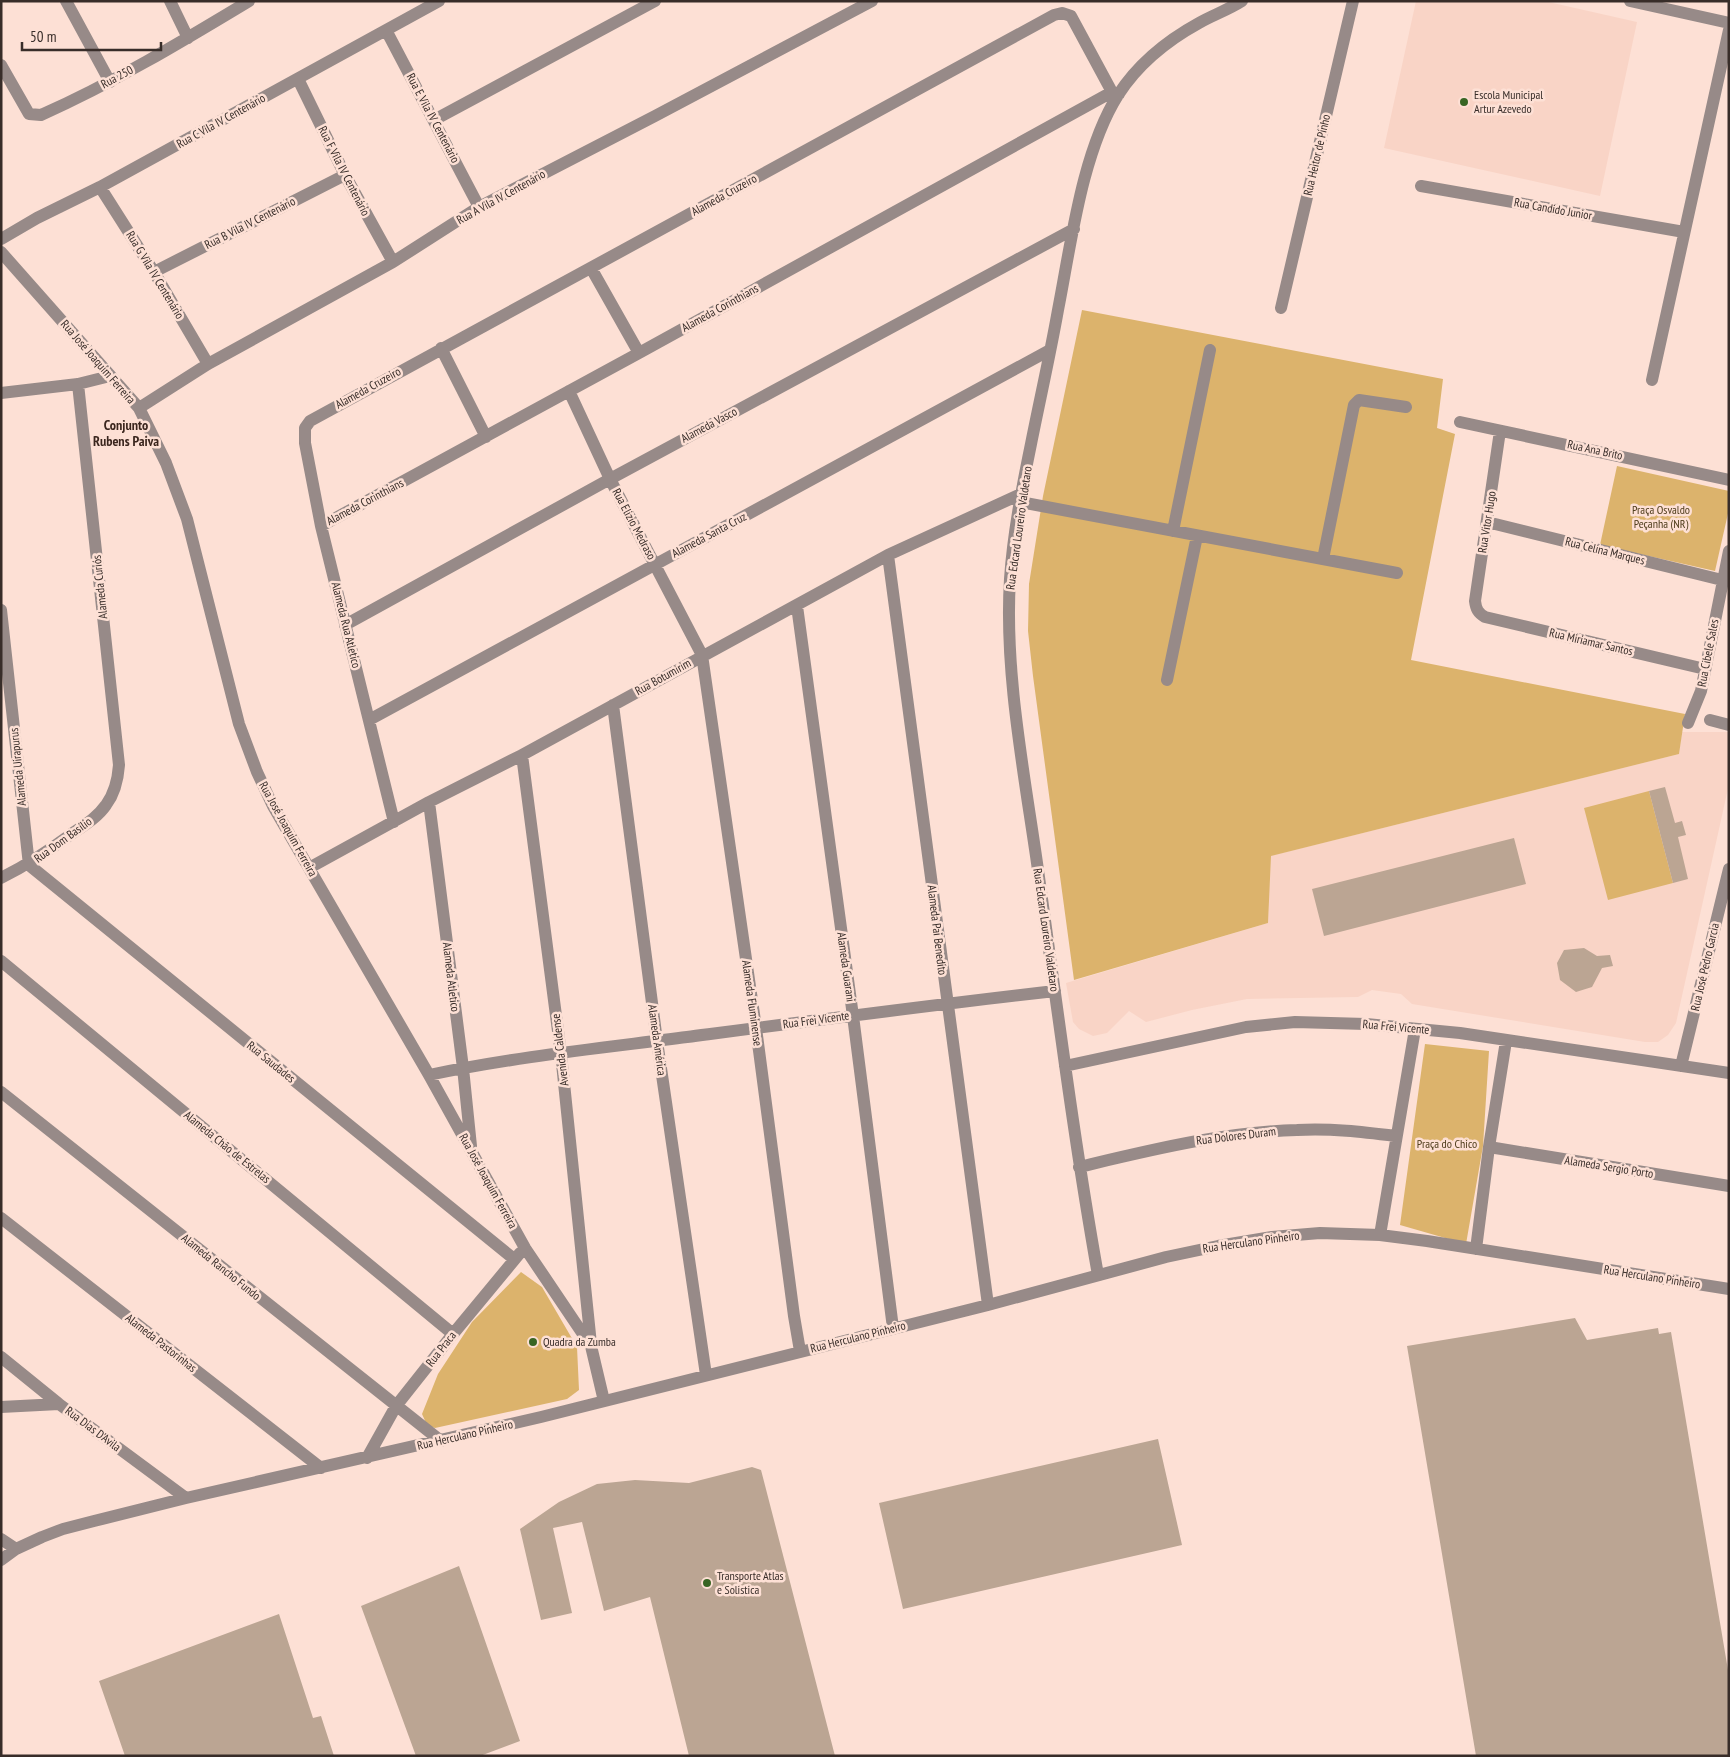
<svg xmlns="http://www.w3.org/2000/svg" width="1730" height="1757" font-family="'PT Sans Narrow',sans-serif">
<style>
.built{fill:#f9d4c6}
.green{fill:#dcb36c}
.building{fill:#bba593}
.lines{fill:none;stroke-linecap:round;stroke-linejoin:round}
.minor{stroke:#978a88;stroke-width:12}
.poi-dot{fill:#386523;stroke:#fde0d5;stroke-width:2}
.labels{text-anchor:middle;stroke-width:5;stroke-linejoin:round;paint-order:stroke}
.street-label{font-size:12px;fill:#382d29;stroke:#fde0d5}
.poi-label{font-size:12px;fill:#382d29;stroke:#fde0d5;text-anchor:start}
.park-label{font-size:12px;fill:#4e3c1b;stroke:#fde0d5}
.neighbourhood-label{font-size:14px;font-weight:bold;fill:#3b261e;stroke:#fde0d5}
</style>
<rect width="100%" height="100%" fill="#fde0d5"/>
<path class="built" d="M1416,1H1544L1637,22L1600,196L1384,148Z
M1682,732H1729V784L1676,1023L1668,1035L1658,1042H1645L1412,1004L1401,994L1372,990L1358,997L1247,999L1192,1010L1146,1022L1129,1011L1107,1033L1093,1036L1079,1029L1073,1022L1066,983L1268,923L1270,856L1679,754Z"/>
<path class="green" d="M1082,310L1443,379L1437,428L1455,434L1411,660L1685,714L1679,754L1271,856L1268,923L1074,980L1033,676L1028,631L1029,584L1043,496Z
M1617,466L1729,491V509L1715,571L1600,545Z
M1649,791L1673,883L1608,900L1584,808Z
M1425,1044L1489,1051L1483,1146L1466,1244L1400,1225Z
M521,1272L542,1287L577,1347L579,1390L567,1399L435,1428L427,1425L422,1414L438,1374L472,1322Z"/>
<path class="building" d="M1665,787L1675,823L1682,821L1686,835L1678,837L1688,879L1673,883L1649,791Z
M1514,838L1526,884L1324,936L1312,889Z
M1584,948L1597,956L1610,955L1613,966L1602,968L1592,987L1576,992L1560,980L1557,963L1564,950Z
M1575,1318L1587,1340L1658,1328L1659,1334L1671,1332L1729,1676V1756H1476L1407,1346Z
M1158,1439L1182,1545L903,1609L879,1503Z
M752,1467L761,1470L835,1756H689L650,1597L604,1611L582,1522L553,1528L572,1613L541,1620L520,1529L559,1502L597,1484L635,1480L689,1483Z
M459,1566L520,1741L480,1756H416L361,1606Z
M279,1614L313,1718L321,1716L334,1756H125L99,1681Z"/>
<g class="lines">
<path class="minor" d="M66,1L110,82
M170,1L188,38
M1630,1L1729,23
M386,30L479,207
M1,65L29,114L41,115C113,83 181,42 249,1
M298,79L345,175L393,262
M434,120L655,1
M1421,186L1684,232
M100,187L154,272L208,364
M1,239L37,218L100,187L439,1
M1,252L139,408L166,463L187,519L239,724L257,772L273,806L429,1075L525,1248L591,1346L604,1401
M591,268L639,353
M154,272L345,175
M1281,308L1353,1
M441,348L486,437
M1652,380L1729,30
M569,391L610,479L702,655L756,1028L794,1316L800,1351
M1,393L78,384L110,376
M139,408L208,364L393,262L479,207L655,116L872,1
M1460,422L1729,480
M1500,431L1475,601C1476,609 1478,613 1485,617L1705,669
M1020,502L1397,573
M1487,522L1722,580
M321,526L639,353L1112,92L1119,94
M1173,531L1210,350
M888,555L988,1305
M1323,559L1354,405L1359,400L1406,407
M797,606L853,1016L893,1328
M1,610L29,865L514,1259
M345,625L610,479L1074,229
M1167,680L1197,536
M613,705L657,1041L706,1375
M369,720L1050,350
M1710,720L1729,725
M1688,723L1701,691L1729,551
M522,755L561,1054L591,1344
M429,802L463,1068L471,1146
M394,822L321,526L305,443V428L310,421L1054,15L1062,13L1071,16L1112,92
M309,868L429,802L522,755L888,555L1021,494
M1,878C27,865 47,852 70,835C83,826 97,818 106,805C115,793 118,779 119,765L78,384
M1,961L453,1334
M1065,1066L1246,1027L1295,1022L1366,1024L1460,1033L1729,1073
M1681,1066L1729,869
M429,1075C513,1057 602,1048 687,1037C810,1021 932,1005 1055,991
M1,1092L441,1441
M1489,1147L1729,1186
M1079,1167C1151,1150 1223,1132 1297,1130C1330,1128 1363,1132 1396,1136
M1,1218L321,1468
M1380,1235L1415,1029
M1476,1249L1489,1147L1506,1041
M1098,1275C1074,1141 1057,1005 1038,870C1025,777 1004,673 1010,579C1013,534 1022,488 1031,444C1040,399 1050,355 1058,310C1071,244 1082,152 1118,95C1138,64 1168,40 1199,23C1213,15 1228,10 1242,1
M1,1357L59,1404L186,1498
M1,1407L59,1404
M367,1458L396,1406L453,1334L520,1253
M1,1539L16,1549
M1,1560L16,1549L42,1537L63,1529L94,1521L186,1498L541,1417L988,1305L1166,1257L1218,1246L1272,1237L1320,1233L1380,1235L1427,1241L1729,1289"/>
</g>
<g class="poi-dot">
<circle cx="1464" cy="102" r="5"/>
<circle cx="533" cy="1342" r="5"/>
<circle cx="707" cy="1583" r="5"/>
</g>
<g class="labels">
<g class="street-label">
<text transform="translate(117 77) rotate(-28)" y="4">Rua 250</text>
<text transform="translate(433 118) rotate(62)" y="4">Rua E Vila IV Centenário</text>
<text transform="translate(221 121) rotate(-29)" y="4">Rua C Vila IV Centenário</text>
<text transform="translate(1317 155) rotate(-77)" y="4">Rua Heitor de Pinho</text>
<text transform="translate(344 171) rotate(63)" y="4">Rua F Vila IV Centenário</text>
<text transform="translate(724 195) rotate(-29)" y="4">Alameda Cruzeiro</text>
<text transform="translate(501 197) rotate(-29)" y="4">Rua A Vila IV Centenário</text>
<text transform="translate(1553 209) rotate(10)" y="4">Rua Candido Junior</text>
<text transform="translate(250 223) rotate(-27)" y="4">Rua B Vila IV Centenário</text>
<text transform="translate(155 275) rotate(59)" y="4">Rua G Vila IV Centenário</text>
<text transform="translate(720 308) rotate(-29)" y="4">Alameda Corinthians</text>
<text transform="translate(98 362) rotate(49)" y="4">Rua José Joaquim Ferreira</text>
<text transform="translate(368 388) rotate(-29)" y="4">Alameda Cruzeiro</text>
<text transform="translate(709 425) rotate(-28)" y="4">Alameda Vasco</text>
<text transform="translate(1595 450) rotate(12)" y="4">Rua Ana Brito</text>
<text transform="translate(365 502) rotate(-28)" y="4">Alameda Corinthians</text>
<text transform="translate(1487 522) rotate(-81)" y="4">Rua Vitor Hugo</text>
<text transform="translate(634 524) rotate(62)" y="4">Rua Elizio Medraso</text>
<text transform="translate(1019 528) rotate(-82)" y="4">Rua Edcard Loureiro Valdetaro</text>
<text transform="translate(709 535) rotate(-28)" y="4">Alameda Santa Cruz</text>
<text transform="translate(1605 551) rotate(14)" y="4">Rua Celina Marques</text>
<text transform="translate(100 587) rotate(-96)" y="4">Alameda Curiós</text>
<text transform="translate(346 625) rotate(76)" y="4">Alameda Rua Atletico</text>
<text transform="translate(1591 642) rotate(13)" y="4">Rua Miriamar Santos</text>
<text transform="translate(1708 653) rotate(-79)" y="4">Rua Cibele Sales</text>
<text transform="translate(663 677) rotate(-29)" y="4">Rua Botumirim</text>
<text transform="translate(18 767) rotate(-96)" y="4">Alameda Uirapurus</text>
<text transform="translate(288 829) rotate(61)" y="4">Rua José Joaquim Ferreira</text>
<text transform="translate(63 840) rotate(-36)" y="4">Rua Dom Basílio</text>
<text transform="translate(937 930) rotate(83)" y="4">Alameda Pai Benedito</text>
<text transform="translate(1046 930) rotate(82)" y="4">Rua Edcard Loureiro Valdetaro</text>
<text transform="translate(846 967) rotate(82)" y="4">Alameda Guarani</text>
<text transform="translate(1705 967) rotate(-77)" y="4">Rua José Pedro Garcia</text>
<text transform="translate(451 977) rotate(83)" y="4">Alameda Atletico</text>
<text transform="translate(752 1003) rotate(82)" y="4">Alameda Fluminense</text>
<text transform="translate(816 1020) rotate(-8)" y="4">Rua Frei Vicente</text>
<text transform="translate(1396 1027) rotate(5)" y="4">Rua Frei Vicente</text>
<text transform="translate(657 1040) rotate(82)" y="4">Alameda América</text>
<text transform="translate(560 1050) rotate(-97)" y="4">Avenida Caldense</text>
<text transform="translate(271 1062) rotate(39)" y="4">Rua Saudades</text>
<text transform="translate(1236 1136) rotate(-7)" y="4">Rua Dolores Duram</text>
<text transform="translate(227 1147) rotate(39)" y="4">Alameda Chão de Estrelas</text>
<text transform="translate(1609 1167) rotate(9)" y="4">Alameda Sergio Porto</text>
<text transform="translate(488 1181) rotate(61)" y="4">Rua José Joaquim Ferreira</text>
<text transform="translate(1251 1242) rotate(-8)" y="4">Rua Herculano Pinheiro</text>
<text transform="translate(221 1267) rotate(39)" y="4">Alameda Rancho Fundo</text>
<text transform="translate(1652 1277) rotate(9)" y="4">Rua Herculano Pinheiro</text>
<text transform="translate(858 1337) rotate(-14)" y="4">Rua Herculano Pinheiro</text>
<text transform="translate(161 1343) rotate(38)" y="4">Alameda Pastorinhas</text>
<text transform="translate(441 1349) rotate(-52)" y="4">Rua Praca</text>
<text transform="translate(93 1429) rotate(37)" y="4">Rua Dias D'Avila</text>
<text transform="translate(465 1435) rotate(-13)" y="4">Rua Herculano Pinheiro</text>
</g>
<g class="poi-label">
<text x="1474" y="99">Escola Municipal<tspan x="1474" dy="14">Artur Azevedo</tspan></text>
<text x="543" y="1346">Quadra da Zumba</text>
<text x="717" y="1580">Transporte Atlas<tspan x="717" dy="14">e Solistica</tspan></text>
</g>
<g class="park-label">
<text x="1661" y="514">Praça Osvaldo<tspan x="1661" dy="14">Peçanha (NR)</tspan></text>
<text x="1447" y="1148">Praça do Chico</text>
</g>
<g class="neighbourhood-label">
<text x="126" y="430">Conjunto<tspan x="126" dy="16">Rubens Paiva</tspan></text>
</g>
</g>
<rect width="1730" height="1757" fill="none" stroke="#382d29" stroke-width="5"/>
<path d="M22 42v8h139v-8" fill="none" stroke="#382d29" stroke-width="2.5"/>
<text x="30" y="42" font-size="15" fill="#382d29" stroke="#fde0d5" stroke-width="4" paint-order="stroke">50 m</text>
</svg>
